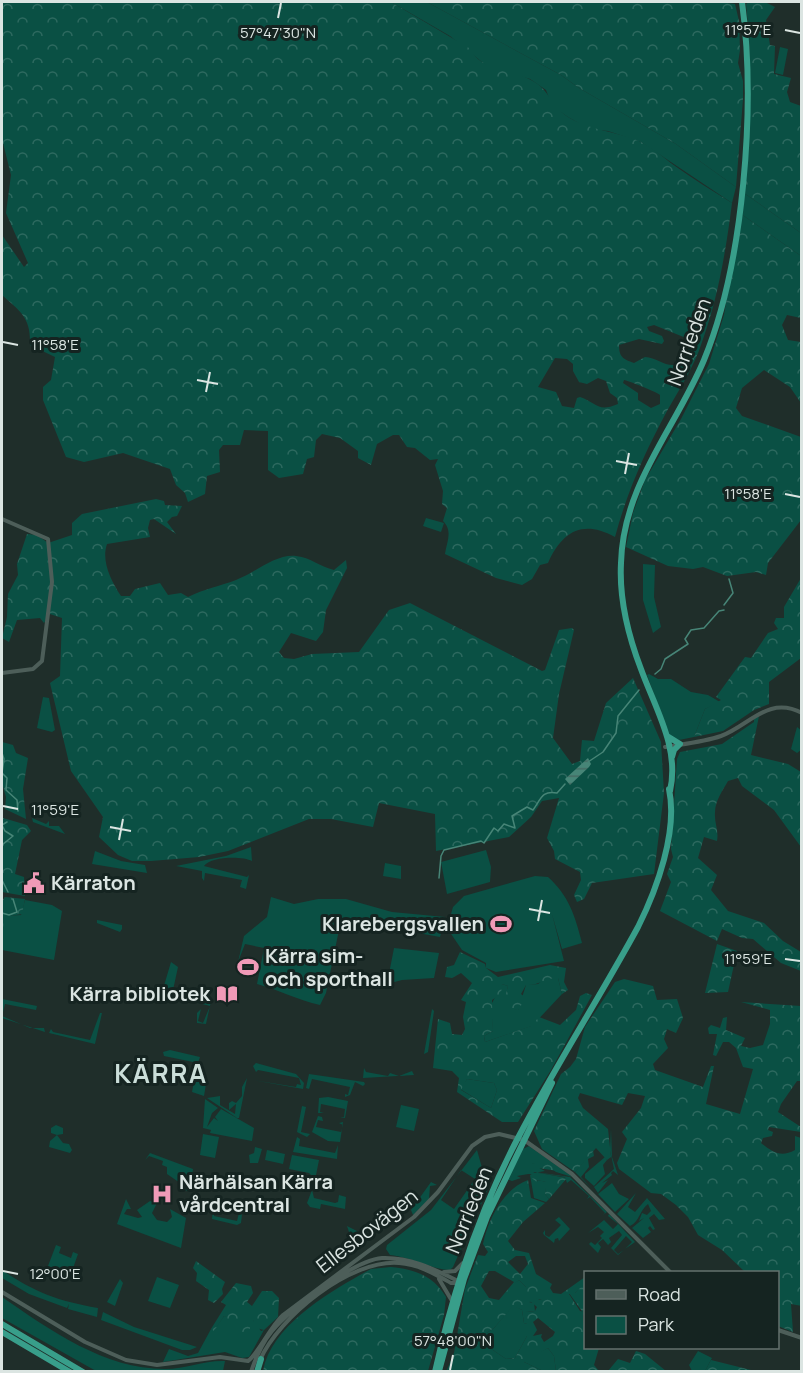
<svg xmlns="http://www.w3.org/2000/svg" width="803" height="1373" font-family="Manrope,sans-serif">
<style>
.green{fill:#0a5044;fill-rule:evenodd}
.forest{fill:url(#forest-crowns);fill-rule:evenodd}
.wetland{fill:url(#wetland-marsh)}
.water{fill:url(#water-rules)}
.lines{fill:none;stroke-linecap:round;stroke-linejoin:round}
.stream{stroke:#478577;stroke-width:1.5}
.secondary{stroke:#4d5e59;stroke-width:4}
.highway{stroke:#389e8a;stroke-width:6}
.ticks{fill:none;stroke:#dbe5e2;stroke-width:2}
.labels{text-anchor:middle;stroke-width:6;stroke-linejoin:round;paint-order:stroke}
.street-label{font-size:20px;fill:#dbe5e2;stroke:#152421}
.poi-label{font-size:20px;font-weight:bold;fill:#dbe5e2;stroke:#152421;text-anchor:start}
.district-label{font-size:26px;font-weight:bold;letter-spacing:1.5px;fill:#cbded9;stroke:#152421}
.ticks-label{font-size:15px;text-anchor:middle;fill:#dbe5e2;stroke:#152421;stroke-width:6;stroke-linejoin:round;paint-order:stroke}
</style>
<defs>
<pattern id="forest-crowns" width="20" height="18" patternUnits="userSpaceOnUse" patternTransform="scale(1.5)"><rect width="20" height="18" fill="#0a5044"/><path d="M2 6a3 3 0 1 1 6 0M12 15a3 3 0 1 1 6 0" fill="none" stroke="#2d695f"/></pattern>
<pattern id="wetland-marsh" width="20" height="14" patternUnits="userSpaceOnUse" patternTransform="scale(1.5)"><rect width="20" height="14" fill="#0a5044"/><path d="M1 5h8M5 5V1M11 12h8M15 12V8" fill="none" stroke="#2d695f"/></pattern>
<pattern id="water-rules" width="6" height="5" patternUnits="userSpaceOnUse" patternTransform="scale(1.5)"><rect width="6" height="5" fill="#478577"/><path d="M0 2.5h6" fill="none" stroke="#456b63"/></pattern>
</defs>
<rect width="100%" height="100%" fill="#1f2e2a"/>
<path class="green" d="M391,2H427L561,75L579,88L676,144L736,187L732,203L641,142L608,131L589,129L568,117L552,106L546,90L530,79L488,67L450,36Z
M780,47L788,49L783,75L775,73Z
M744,193L801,233V256L741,214Z
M426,518L444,523L441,532L423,526Z
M643,564L655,565L654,597L661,627L653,633L643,600Z
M649,674L658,679H671L691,692L708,695L720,702L705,709L694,737L679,740L669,736L647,675Z
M43,697L49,698L55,730L52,732L37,728Z
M797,727L802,731L801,750L797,753L791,749Z
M32,818L46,824L49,821V826H59L65,834L33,822Z
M251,847L252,861C243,856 211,856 204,866L247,877L249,875L246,889L240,887L242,880L205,873L204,881L202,878V871L176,866L226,856Z
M486,850L491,867L490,882L447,894L441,862Z
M95,851L121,861L145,865L147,873L92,864Z
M385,863L401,866V879L383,876Z
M535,876L548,877C569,896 575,916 582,943L562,949L552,914L564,961L496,972L486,968V963L462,950L447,928L453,907L464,896Z
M271,897L294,904L318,899H346L392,912L445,917L443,922H437L443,925L440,937L396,929L340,925L326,993L320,1005C298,1000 279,990 257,984L264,948L245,944L238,962L244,936L267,917Z
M25,900L52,905L62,911L54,960L2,950L3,916L21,915Z
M97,920L122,925V929L120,932L97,923Z
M394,948L439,953L434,978L402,980L387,984Z
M171,962L178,967L173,990L170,991L163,989Z
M545,978H558L562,994L532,1026L485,1042L484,1036L493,1031L491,1005L502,984L508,986L506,996L509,1008L518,1010L526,985L538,984Z
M2,999L37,1006L36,1010L5,1004L2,1016L30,1028H44L45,1032L2,1018Z
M187,999L211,1001L206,1024L197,1023V1013L201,1009L198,1021L203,1023L210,1006L187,1000L183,1003Z
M432,1009L434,1011L428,1052L424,1054Z
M100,1013H102L95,1044L49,1033L51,1029L53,1032L90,1040Z
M170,1050L200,1057L198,1063L164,1056L163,1052Z
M256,1063L296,1074L304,1083L303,1089L253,1080L296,1087L297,1084L301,1085L299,1078L258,1070L256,1072L253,1066Z
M364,1068L366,1072L388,1076L390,1073L399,1076L412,1071L414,1075L363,1078Z
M309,1074L364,1082L365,1084L363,1086L355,1082L350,1095L345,1097V1094L348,1095L350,1087L312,1079L309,1089L306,1088Z
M207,1078L204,1096L192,1092L194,1081Z
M247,1078L239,1118H237L207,1098L220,1096V1105L235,1114L236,1104L229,1110V1103L232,1101L236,1103L242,1096V1087Z
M467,1079L494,1083L497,1090L491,1108L460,1089Z
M328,1097L348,1101L345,1118L340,1117H344L345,1109L321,1104L320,1112L324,1113H318L319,1098Z
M205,1099L218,1108L212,1113L207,1127L214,1118L218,1121L215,1117L221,1109L254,1128L252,1141L210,1133L211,1130L203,1128Z
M401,1105L419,1109L414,1131L396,1127Z
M302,1106L306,1107L301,1132L310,1134L307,1137L297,1132Z
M318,1116L322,1117L323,1121L318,1120L316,1127L341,1132L343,1125L339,1123L343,1122L340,1142L328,1141L312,1132Z
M56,1125L63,1128V1134L57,1135L63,1143L69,1144L72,1150L70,1153L49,1147L50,1141L57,1135L51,1133V1128Z
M611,1129L612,1157L618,1175L613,1171L611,1173L612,1175L602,1183L608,1180L598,1193L594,1187L614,1169L610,1150Z
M203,1134L219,1137L215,1158L200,1155Z
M297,1137L300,1139L299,1146L335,1153L338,1145L337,1159L293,1152Z
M529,1146L569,1174L590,1194L572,1177L556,1172L544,1163L532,1164L545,1171L517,1176L521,1178L512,1181L507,1179L523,1149Z
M255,1147L262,1149L258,1163H250L249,1155L254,1153Z
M267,1150L285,1154L283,1164L265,1160Z
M477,1150L488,1189L453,1267L450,1270C434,1270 411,1257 390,1255L386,1249L387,1245L431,1210ZM461,1170L475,1179L454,1209L441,1200Z
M593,1150L594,1156L588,1159L589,1167L581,1177L591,1188L575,1172Z
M150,1153L193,1169L190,1192L180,1188L183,1185L167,1174V1167L162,1165L163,1161L149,1156L145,1160Z
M292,1155L319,1160L314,1185L313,1177L309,1173L289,1169Z
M605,1157L607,1160L603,1165L605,1174L594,1186L585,1178V1174Z
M535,1172L570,1177L607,1212L603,1215L605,1213L590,1197L587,1199L589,1196L571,1180L567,1183L565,1177L539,1173L537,1182V1180L547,1182L545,1194L549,1199L546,1202L534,1198L530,1175Z
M431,1182L437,1185L430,1186L429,1199L413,1215L411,1210Z
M612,1183L619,1194L629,1199L615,1212L598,1194Z
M312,1190L314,1198L335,1203L338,1202L339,1195L346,1197L345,1209L321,1204L320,1209L310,1207L307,1203Z
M636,1193L628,1207L635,1212L647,1198L665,1219L659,1220L654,1214L649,1218L655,1229L653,1230L650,1226L648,1228L651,1232L643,1238L632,1228L644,1218L639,1221L642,1213L647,1215L651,1211L648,1204C639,1211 640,1221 630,1226L617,1214Z
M126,1199L131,1209H127L124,1214L138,1218L142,1217L137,1210L150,1201L157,1203L152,1213L157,1220L167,1222L172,1217L170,1209L186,1218L181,1248L117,1224Z
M218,1207L219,1211L215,1210L214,1216L237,1221L239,1213L235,1212L238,1211L242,1214L241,1223L237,1225L212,1219L213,1209Z
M388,1209L394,1218L351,1238L347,1226L361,1233L366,1229L371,1230L375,1227L377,1222H385Z
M609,1214L635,1242L625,1249L632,1242L626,1236L614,1250L618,1254L624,1250L618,1255L611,1248L622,1235L619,1231L609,1238L611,1242L608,1245L603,1239L598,1243L601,1247L598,1253L589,1244L591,1242L595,1245L602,1238L600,1236L604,1232L598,1227L588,1233L604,1220L613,1229L618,1224L608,1216Z
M559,1217L570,1229L559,1241L558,1238L555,1239L554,1243L544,1235L543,1233L545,1230V1235L549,1237L561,1225L555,1220Z
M56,1245L61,1247L59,1253L71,1258L73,1252L78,1254L71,1274L48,1266Z
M2,1270C36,1293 58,1301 98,1308L97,1317L68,1309L69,1304L67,1308L29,1294L2,1278Z
M157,1277L179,1285L170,1308L148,1301Z
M120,1279L123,1283L115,1306L107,1302Z
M519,1280L526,1287L528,1294L542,1301L529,1302L534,1303L535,1311L527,1312L515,1298L514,1283Z
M2,1297C50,1330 104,1369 165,1369C186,1369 205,1360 225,1361L223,1371H96L2,1318Z
M513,1305L522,1310L524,1323L527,1324V1336L515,1358L506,1359L481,1342L482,1336L494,1328Z
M103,1312L134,1327L197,1347L190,1350H182L101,1320Z
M224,1316L253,1320L261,1331L264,1330L249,1357L242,1358L225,1352L163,1362L169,1349L188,1356L198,1353L211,1329L214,1330Z
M548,1348L554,1356L556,1371H543L524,1362L525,1359Z
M698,1351L712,1358L705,1371H692L689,1365Z"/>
<path class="forest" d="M2,2H391L469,48C483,73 509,67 531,80C551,90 548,104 568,117C591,131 617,131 641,142C653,148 664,158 675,166C693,179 713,191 732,203C726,250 718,298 702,342C694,367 680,388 667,411C645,452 627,492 615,537C582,519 562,532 548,563L540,565L532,579L522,585L496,578L445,554C447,541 453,531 443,521L447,508L442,504L443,491L435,465L438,459L430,460L415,448L407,447L399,435H393L377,444L371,465L358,458V451L340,438L322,434L316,440L314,457L307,459L303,474L279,478L268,470V431L244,430L240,445H223L219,450L220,472L207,476L205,494L188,502L185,493L176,485L170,469L123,453L84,462L66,457L43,400V387L51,380L55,357L30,345C31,318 21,312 2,295V235L24,267L28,263L6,213L11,175L2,139ZM654,325L691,340C690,348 687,352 683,358C673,374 660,358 645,357L634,363C623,359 619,357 619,345L639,339L662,344L664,341L662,336L649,331L647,327ZM555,358L567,359L573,364V371L579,382L587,384L598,378L606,381L610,393L617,398L618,404C597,413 596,402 580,397L577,398L574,408L562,406L556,392L538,387ZM624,380C629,381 657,392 660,395V404L651,408L638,400V393L623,383Z
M427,2H720L735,4L739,21L740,50L738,63L743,81V99L736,187L676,144L579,88L561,75Z
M749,2L767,3L775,7L766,20L770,45L775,46L774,74L791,78L787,92L790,102L801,106V233L744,193C751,129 753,68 746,4Z
M741,214L801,256V318L787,315L782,325L788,340L801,342V403L790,387L764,370L742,388L736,408L742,416L801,437V520L768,563L766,575L756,572L727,576L703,567L693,569L668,566L626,547L633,513L645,480L681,419L709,364L724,315Z
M156,499L164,501L165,505L182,506L177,516L172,517L167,522L176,534L154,519L150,520L148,528L150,537L107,544C101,561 111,581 121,596H130L135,589L160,583L168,595L181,593L188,597C204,589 220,586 236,580C255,573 275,554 296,556C312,558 320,567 334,570L346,560L347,568L326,610L323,632L316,641L291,633L279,652L284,658L294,659L312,654L359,652L389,610L410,603L542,671L545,670L559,630L572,628L574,630L559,694L553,738L572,764L580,761L582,740L594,741L606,703L633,678L661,742L664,793L654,874L592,883L584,899L577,902L574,895L581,880L580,872L555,859L554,851L547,838L559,798L542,801L531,817L509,837L436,851L435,814L379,803L373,827L331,819H309L228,851L199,857L151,861H132L118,855L99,837L103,817L71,771L50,683L60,676L62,618L50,614L44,623L40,618L17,620L9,642L2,638L7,617L8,594L18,575L17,564L27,534L37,535L48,543L72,535V523L82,514Z
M801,578V658L769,682V704L754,710L723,731L694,737L705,709L721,700L716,697L745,657L751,658L768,633L778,629L774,623L776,618H784V607Z
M759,716L751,755L788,764L801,772V847L774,810L742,786L738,778L728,781C723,790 715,801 715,812C714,823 719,830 717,841L704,837L698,858L717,875L711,890L728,911L764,923L783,941L801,952V971L781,963L753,939L742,938L722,929L717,941L660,911L671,882L667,874L673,857L671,849L677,759L680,752L722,744L754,722V718Z
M2,742L13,745L16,753L28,758L23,789L26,819L5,809L6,797L2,783Z
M3,818L27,825L31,831L22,840L15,874L24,877L25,896L2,892Z
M5,897L25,899L22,914L4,917L3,930L7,933L4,949L2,901Z
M717,944L737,951L728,992L705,993Z
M460,952L485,964L486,968L498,977L550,965L566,968L564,982L568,990L562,994L558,978C545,978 538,986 526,985L521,994L526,998L518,1010L502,1009L508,986L502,984L501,994L492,1000L493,1031L484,1036L485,1042L531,1026L539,1017L560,1025L576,1010L580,996L586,993L592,995L551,1070L518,1122H502L457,1092L459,1078L452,1071L433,1068L438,1019L450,1023L452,1034L462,1035L465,1029L463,1017L466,1002L461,1000L472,983L461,973L452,978L445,977L447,967L454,965ZM467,1079L494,1083L497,1090L491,1108L461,1090Z
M624,979L653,986L657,1000L677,999L683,1018L676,1033L667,1029L664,1039L668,1048L653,1064L655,1070L703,1087L711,1066H714L706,1104L740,1114L753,1069L743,1067L736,1048L729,1042H723L716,1056L713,1055L717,1034H709L708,1028L711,1025L720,1028L723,1018L727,1017L726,1030L745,1038L741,1046L750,1048L763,1045L770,1024V1010L741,1002L801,1006V1081H797L781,1104L778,1112L801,1127V1132L769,1127L768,1130L773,1132L772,1136L763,1138L761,1143C772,1152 781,1158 795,1150V1136L801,1138L802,1306L791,1304L793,1332L778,1326V1272H745L722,1250L698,1235L688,1217L676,1205L661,1194L651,1193L619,1169L617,1163L627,1139L622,1132L641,1108L645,1096L628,1093L622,1105L580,1093L578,1098L583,1108L608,1129L611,1157L607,1160L596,1148L575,1172L542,1149L534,1131L561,1074L570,1067L576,1059L585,1027L615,982Z
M541,1161L555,1166L558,1171L531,1167L532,1164Z
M539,1173L567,1178L549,1199L545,1194L546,1182L537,1180L536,1182L532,1178Z
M528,1180L531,1198L545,1203L523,1222L508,1241L515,1250L529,1253L536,1274L552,1284L550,1288L553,1293L561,1294L585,1277V1284L575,1293L569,1294L580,1311L585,1312L583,1316L586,1348H599L594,1365L599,1371H556L554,1356L548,1348L524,1362L543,1371L446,1372L454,1353L465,1289L478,1255L485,1256L488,1252L483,1244C488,1220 503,1189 528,1180ZM516,1256H525L528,1264L520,1274L508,1262ZM489,1271H495L514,1282L499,1300L489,1298L481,1286ZM519,1280L526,1287L527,1297L542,1300H529L537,1307L535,1311L527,1312L525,1303L515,1297V1283ZM513,1306L522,1310L524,1323L527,1324V1336L515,1358L506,1359L481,1342L482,1336L494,1328ZM538,1318L555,1332L553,1336L544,1342L541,1337L542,1334L533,1336L537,1330L533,1322Z
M196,1261L225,1282L222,1289L223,1294L214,1303L208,1300L209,1290L196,1281L197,1273L193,1268Z
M391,1267C414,1269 434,1276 446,1297L444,1315L428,1371H263C271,1327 325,1295 360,1275L371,1269Z
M236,1283L251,1286L253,1293L247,1302L252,1306L262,1291H272L279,1298L278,1317L264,1330L256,1328L253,1320L250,1321V1330L239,1333L228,1325L227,1317L224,1316L214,1331L211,1329L226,1305L221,1302Z
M636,1351L645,1354L666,1371H608L618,1359L630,1363Z
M711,1360L755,1371H705Z"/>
<path class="wetland" d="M585,1283V1312L584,1314L569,1293H575Z"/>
<path class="water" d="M588,758L591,764L589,767L570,785L565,779Z"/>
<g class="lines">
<path class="stream" d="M724,605L733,593L729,579
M655,674L661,669L665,659L688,644L685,639L691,630L704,628L719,611L724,610
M2,753L4,759L2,773L7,778L6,790L17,800L18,811
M588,762L603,752L616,733L618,716L639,690
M2,845L13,836L5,831L2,825L7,822
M439,878L441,856L444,850L481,841L484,843L494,828L498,831L504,824L515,828L512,816L527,807L533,810C541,799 542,790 557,793L565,784
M2,880L8,892
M2,913L9,915L17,912L13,899"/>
<path class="secondary" d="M2,519L48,539L52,582L42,661L33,669L2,673
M665,747C683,744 704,742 721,736C749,726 768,695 802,713
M444,1272L455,1271L463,1263
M439,1279L452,1301
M2,1292L85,1342L126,1360L157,1365L220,1357L248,1361C258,1354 270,1327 283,1315L414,1217L438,1192L472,1146L485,1137L499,1134L524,1140L572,1174L670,1272
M778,1330L802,1338
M260,1360C279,1317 350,1259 399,1263C418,1264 435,1274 451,1283H459
M251,1372C256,1357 262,1343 272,1331C290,1309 354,1260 382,1258C409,1257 432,1268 456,1280L458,1284"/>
<path class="highway" d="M667,736L680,744L674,750L672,757
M670,791C680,748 655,708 641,669C628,635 619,600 621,563C623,485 675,429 704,360C744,263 756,105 742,2
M2,1324L83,1372
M2,1332L70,1372
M439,1371L464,1279L487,1217L552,1083
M257,1372L261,1359
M435,1372C453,1291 480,1209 519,1136C556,1065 600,997 638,927C657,889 678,831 669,789"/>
</g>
<path class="ticks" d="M278,18L281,3M785,30L800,33M3,342L18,345M197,380L218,384M206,392L210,372M616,461L637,465M625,474L629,453M785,494L800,497M3,806L18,809M110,827L131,831M119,840L123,819M529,909L550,913M538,921L542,900M785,959L800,961M3,1271L18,1274M450,1370L453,1355"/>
<defs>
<symbol id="civic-bare" viewBox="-9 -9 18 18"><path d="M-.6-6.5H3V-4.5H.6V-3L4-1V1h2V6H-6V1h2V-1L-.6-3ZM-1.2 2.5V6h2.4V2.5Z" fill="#f09ab7" stroke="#152421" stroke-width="2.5" paint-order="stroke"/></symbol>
<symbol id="stadium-bare" viewBox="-9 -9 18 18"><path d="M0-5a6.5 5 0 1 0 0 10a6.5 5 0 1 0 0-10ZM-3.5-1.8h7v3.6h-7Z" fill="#f09ab7" stroke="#152421" stroke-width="2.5" paint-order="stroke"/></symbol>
<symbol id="library-bare" viewBox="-9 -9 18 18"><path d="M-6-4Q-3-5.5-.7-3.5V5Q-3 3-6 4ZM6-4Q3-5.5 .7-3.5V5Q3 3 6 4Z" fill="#f09ab7" stroke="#152421" stroke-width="2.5" paint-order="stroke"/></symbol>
<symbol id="hospital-bare" viewBox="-9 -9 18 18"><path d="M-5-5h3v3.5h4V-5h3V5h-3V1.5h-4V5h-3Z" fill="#f09ab7" stroke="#152421" stroke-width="2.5" paint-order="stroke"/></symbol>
</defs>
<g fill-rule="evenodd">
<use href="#civic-bare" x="19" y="868" width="30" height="30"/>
<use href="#stadium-bare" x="486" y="909" width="30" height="30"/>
<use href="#stadium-bare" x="233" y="952" width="30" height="30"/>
<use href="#library-bare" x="212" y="979" width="30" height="30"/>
<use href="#hospital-bare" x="147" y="1179" width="30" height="30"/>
</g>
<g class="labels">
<g class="street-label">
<text transform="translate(689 342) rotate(-70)" y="7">Norrleden</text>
<text transform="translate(469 1210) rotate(-68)" y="7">Norrleden</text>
<text transform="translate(367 1231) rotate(-38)" y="7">Ellesbovägen</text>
</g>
<g class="poi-label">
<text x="51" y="890">Kärraton</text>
<text x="484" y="931" text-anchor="end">Klarebergsvallen</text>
<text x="265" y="963">Kärra sim-<tspan x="265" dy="23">och sporthall</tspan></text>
<text x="210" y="1001" text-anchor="end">Kärra bibliotek</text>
<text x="179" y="1189">Närhälsan Kärra<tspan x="179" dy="23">vårdcentral</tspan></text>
</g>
<g class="district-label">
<text x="161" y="1083">KÄRRA</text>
</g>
</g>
<g class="ticks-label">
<text x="748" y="35">11°57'E</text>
<text x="278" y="38">57°47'30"N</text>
<text x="55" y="350">11°58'E</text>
<text x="748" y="499">11°58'E</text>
<text x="55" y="815">11°59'E</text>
<text x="748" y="964">11°59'E</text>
<text x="55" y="1279">12°00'E</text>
<text x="453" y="1346">57°48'00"N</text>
</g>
<rect width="803" height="1373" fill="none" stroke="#dbe5e2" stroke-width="6"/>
<rect x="584" y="1271" width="195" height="78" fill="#152421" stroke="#64716e" stroke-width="1.5"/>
<rect x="596" y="1290" width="30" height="9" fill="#4d5e59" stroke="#64716e" stroke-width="1.5"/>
<text x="638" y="1301" font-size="18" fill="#dbe5e2">Road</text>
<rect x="596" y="1316" width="30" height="18" fill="#0a5044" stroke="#64716e" stroke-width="1.5"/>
<text x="638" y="1331" font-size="18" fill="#dbe5e2">Park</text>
</svg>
